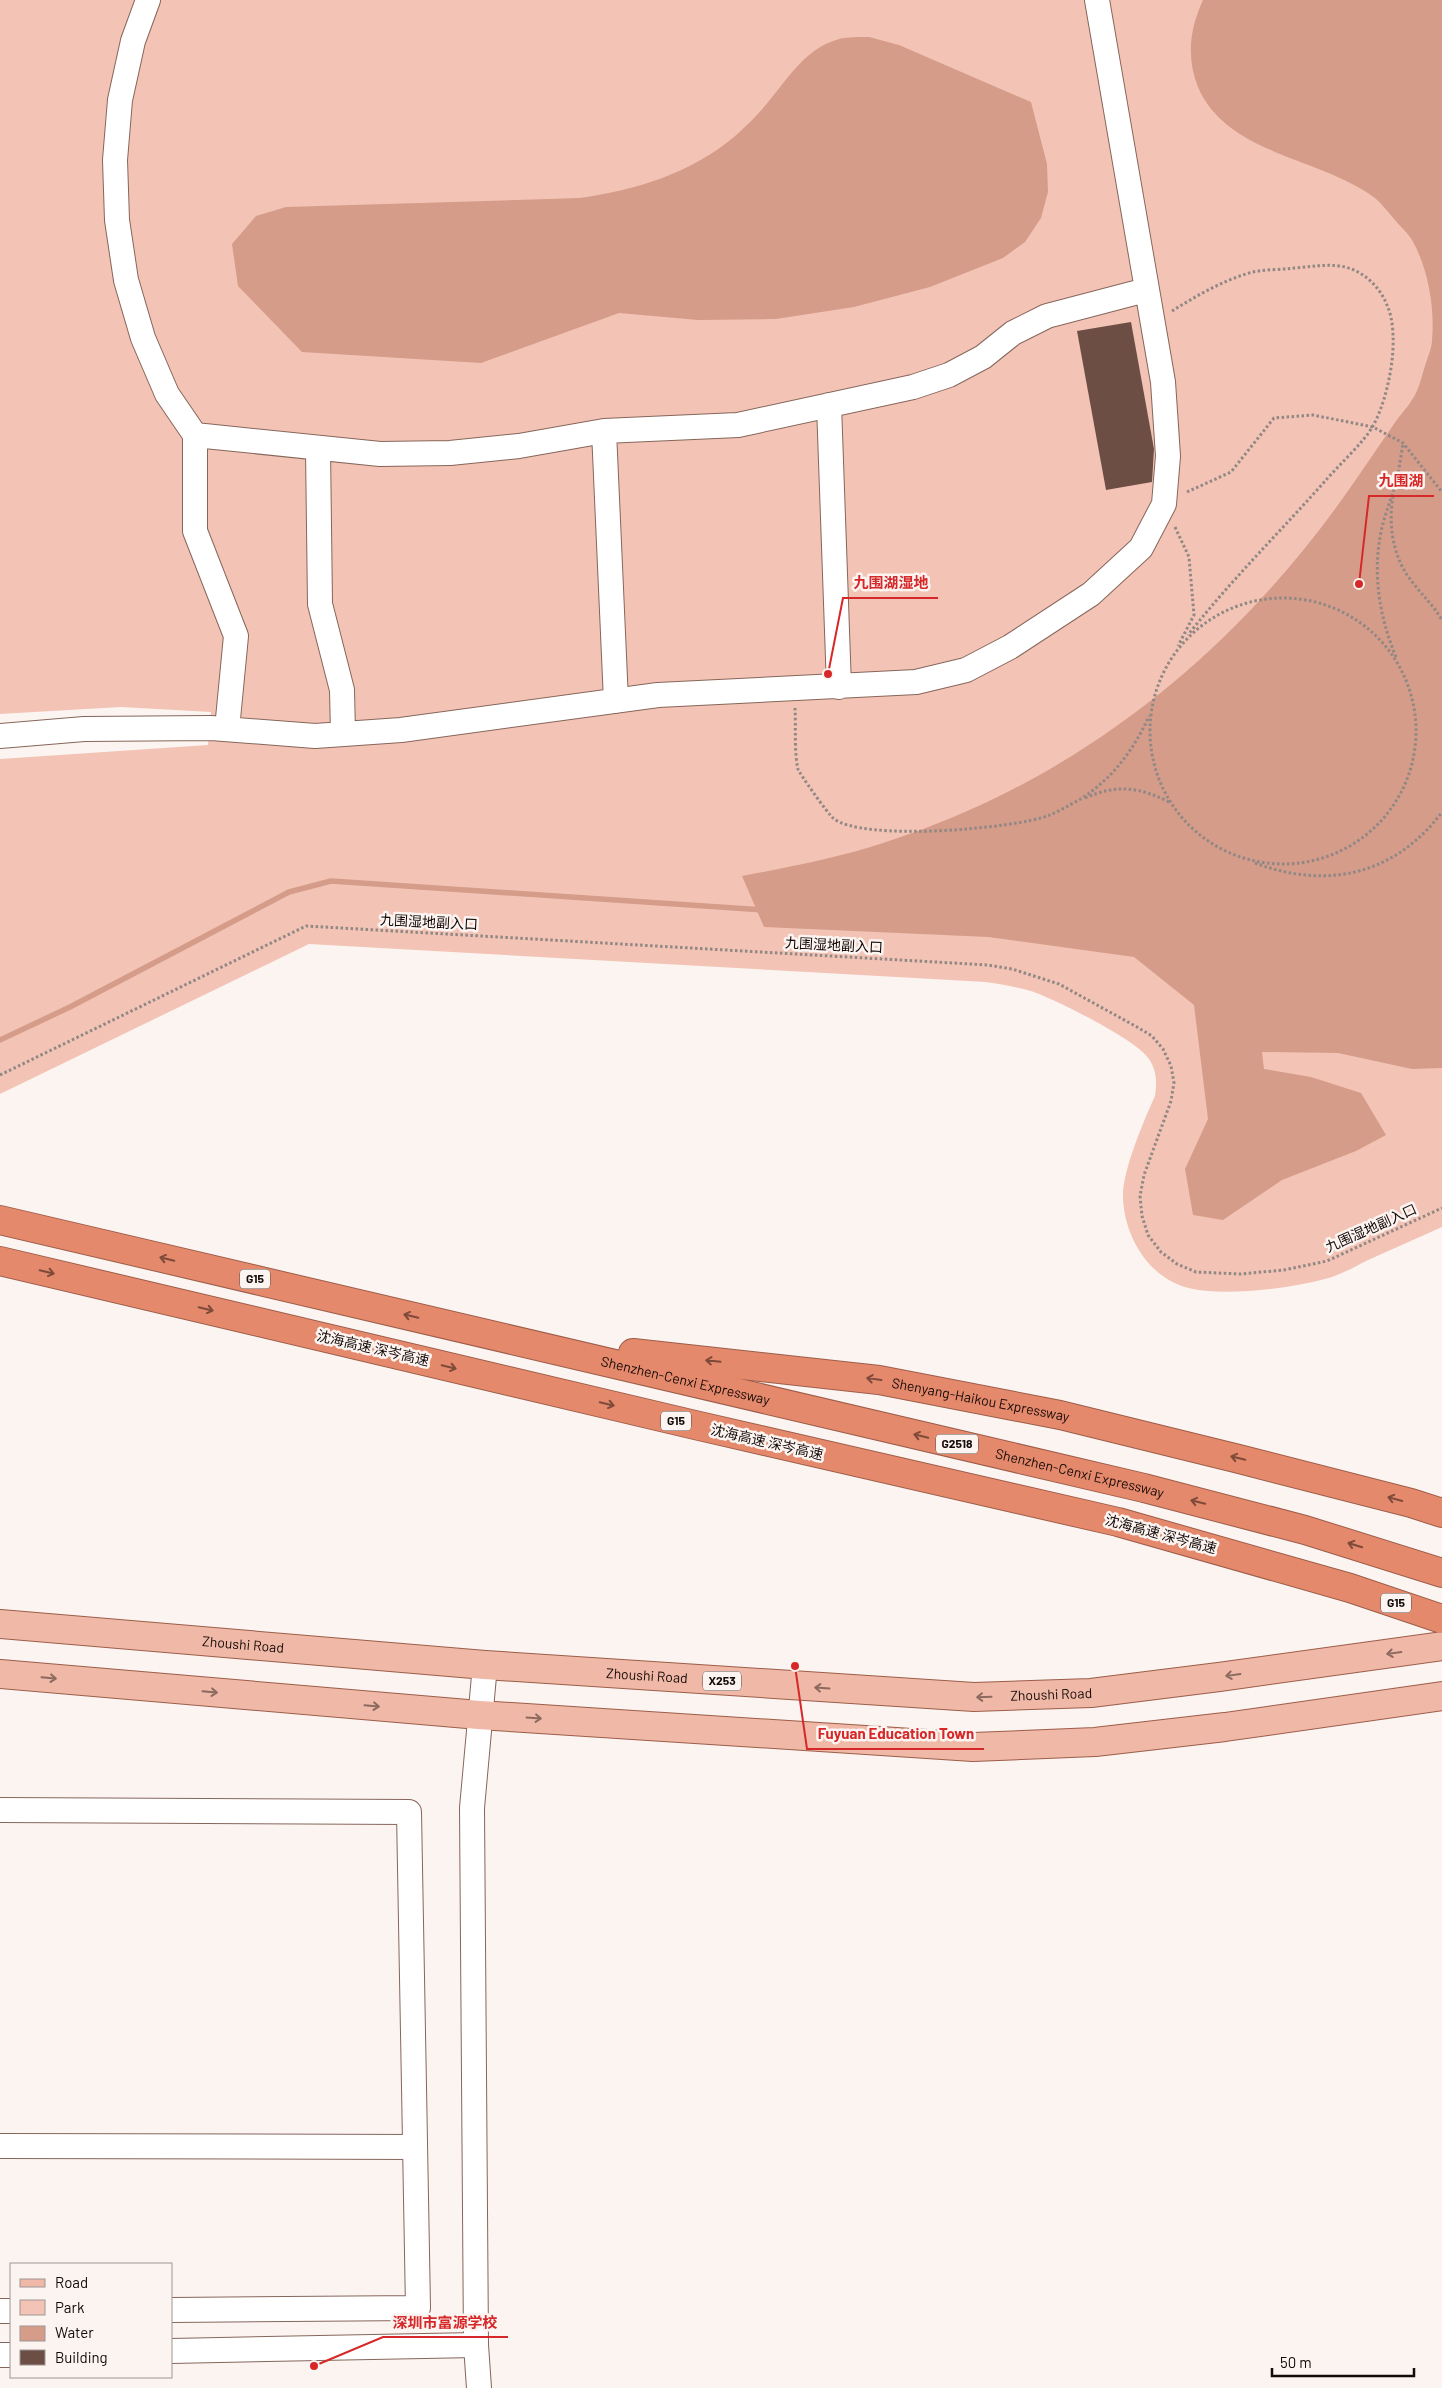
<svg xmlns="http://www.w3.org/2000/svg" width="1442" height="2388" font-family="Barlow,'Noto Sans SC',sans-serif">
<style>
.green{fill:#f3c4b5}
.water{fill:#d59c8a}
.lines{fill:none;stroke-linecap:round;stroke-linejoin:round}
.stream{stroke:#d59c8a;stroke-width:5.5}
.building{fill:#6d4e44}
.minor-casing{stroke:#86665b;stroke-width:26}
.major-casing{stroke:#9d5d49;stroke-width:30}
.highway-casing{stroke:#9d5d49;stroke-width:30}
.path{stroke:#918784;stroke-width:3;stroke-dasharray:2.5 2.5;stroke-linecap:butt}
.minor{stroke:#fff;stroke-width:24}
.major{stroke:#efb8a7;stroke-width:28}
.highway{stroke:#e5896c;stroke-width:28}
.oneway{stroke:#7e4a3a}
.oneway2{stroke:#8d6a5f}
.labels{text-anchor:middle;stroke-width:5;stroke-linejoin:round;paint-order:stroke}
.shield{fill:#fbf4f1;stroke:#5b504d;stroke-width:1}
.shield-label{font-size:12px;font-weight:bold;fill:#160a07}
.street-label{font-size:14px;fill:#160a07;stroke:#fbf4f1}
.leader{fill:none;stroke:#d62828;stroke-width:2}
.callout-dot{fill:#d62828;stroke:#fbf4f1;stroke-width:2}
.callout-label{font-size:15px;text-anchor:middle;font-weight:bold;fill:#d62828;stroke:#fbf4f1;stroke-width:5;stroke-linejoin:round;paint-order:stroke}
</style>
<rect width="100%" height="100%" fill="#fbf4f1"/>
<path class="green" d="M0,0H1442V1227C1417,1238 1391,1250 1366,1261C1355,1267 1343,1273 1332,1277C1297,1288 1228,1296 1193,1289C1150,1281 1124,1237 1123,1197C1122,1172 1144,1120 1155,1096C1157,1083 1157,1071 1149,1059C1137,1040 1055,999 1031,991C1016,987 1001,984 986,982L309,944L0,1094V759L208,745L211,712L121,707L0,714Z"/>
<path class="water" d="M1203,0H1442V1068L1412,1069L1338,1053L1262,1052L1264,1069L1311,1077L1361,1093L1386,1135L1356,1151L1282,1180L1223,1220L1193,1215L1185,1169L1208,1119L1194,1005L1134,957L988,937L764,927L742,876C789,867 837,858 883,843C1081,780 1241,648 1357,478C1370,459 1383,440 1396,421C1403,412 1411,403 1416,393C1421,383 1423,370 1427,360C1429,353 1432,347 1432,340C1435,308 1428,268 1412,240C1407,232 1399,225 1394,219C1388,212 1382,204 1375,198C1320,157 1227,155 1198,87C1186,57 1190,28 1203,0Z
M869,37L899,45L1031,102L1047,164L1048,192L1041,218L1025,242L1003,258L930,287L854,307L776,319L698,320L619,313L481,363L302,352L238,286L232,244L256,216L286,207L580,198C636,190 689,174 734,137C744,128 755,118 764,107C786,82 803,49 839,39C848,37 860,37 869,37Z"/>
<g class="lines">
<path class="stream" d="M0,1040L70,1007L289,892L331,881L765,910"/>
</g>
<path class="building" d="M1131,322L1154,449L1152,482L1106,490L1077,331Z"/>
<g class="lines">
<defs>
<path id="minor" d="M148,0L133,41L120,100L115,160L117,220L126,280L143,338L167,394L195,435V531L236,636L227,729
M829,405L839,687
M604,431L616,701
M195,435L380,454L450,453L519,446L604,431L738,425L913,387L949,375L983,357L1013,333L1047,316L1146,290
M318,449L320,604L342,690L343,734
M0,736L84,729L211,728L315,736L401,730L658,695L916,682L966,670L1010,647L1091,594L1141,548L1164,504L1168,456L1163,382L1097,0
M0,1810L409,1812L418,2308L171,2310
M0,2146L415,2147
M0,2311H11
M171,2351L476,2345
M0,2355H11
M479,2388L476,2345L472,1808L485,1665"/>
<g id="major">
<path id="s1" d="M0,1624L485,1665L974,1697L1091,1693L1219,1677L1442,1646"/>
<path d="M0,1674L479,1715L973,1747L1095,1742L1225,1727L1442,1696"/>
</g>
<g id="highway">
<path id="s2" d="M0,1220L1144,1488L1305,1530L1442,1573"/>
<path d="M0,1261L695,1425L1118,1522L1350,1588L1442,1619"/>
<path id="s3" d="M633,1353L879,1380L1060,1415L1239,1459L1411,1503L1442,1513"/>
</g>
</defs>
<use href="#minor" class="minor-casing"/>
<use href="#major" class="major-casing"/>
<use href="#highway" class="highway-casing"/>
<path class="path" d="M1172,311C1196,296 1222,281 1249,273C1263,269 1280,270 1294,268C1310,267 1324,264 1340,266C1361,269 1379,285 1387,305C1401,336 1389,397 1373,426C1364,442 1339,465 1326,480C1280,532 1231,580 1188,635
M1187,492L1231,472L1274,418L1313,415L1373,427L1403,443L1442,492
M1393,496C1388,526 1393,559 1413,583C1423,596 1434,606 1442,620
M1175,527L1189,557L1194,615L1178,646
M1150 731a133 133 0 1 1 266 0a133 133 0 1 1-266 0Z
M1396,657C1380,618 1373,578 1380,537C1383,520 1389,505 1394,489C1399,475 1400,459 1403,444
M795,708C796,726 794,752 798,769C799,773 828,814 833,818C861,842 1015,829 1050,815C1059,811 1068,806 1077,801C1110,782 1134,750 1149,716
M1085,798C1117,784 1139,787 1169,802
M1255,863C1327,890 1395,875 1442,812
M0,1075L306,926L988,965L1012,969L1059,984L1137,1027L1152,1036L1163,1049L1171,1066L1174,1083L1171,1101L1144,1175L1140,1196L1142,1216L1148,1235L1161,1252L1177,1264L1196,1272L1240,1274L1284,1270L1327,1261L1442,1208"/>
<use href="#minor" class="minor"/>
<use href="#major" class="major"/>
<use href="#highway" class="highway"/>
</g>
<defs><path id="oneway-shaft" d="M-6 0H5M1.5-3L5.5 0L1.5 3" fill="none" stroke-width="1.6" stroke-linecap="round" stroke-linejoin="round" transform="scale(1.25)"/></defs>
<g class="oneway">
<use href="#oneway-shaft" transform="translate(167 1259) rotate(-167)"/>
<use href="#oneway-shaft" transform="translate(47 1272) rotate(13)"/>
<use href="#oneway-shaft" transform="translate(206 1309) rotate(13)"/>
<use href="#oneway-shaft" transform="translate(411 1316) rotate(-167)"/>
<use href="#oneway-shaft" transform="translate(713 1361) rotate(-174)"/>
<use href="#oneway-shaft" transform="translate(449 1367) rotate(13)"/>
<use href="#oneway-shaft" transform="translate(874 1379) rotate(-172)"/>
<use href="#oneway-shaft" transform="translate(607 1404) rotate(13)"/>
<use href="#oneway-shaft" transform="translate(921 1436) rotate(-167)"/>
<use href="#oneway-shaft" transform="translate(1238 1458) rotate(-166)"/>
<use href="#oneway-shaft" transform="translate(1395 1499) rotate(-165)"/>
<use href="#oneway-shaft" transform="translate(1198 1502) rotate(-166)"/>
<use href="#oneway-shaft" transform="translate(1355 1545) rotate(-163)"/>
</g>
<g class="oneway2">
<use href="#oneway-shaft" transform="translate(1394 1653) rotate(172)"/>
<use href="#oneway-shaft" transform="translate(1233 1675) rotate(172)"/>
<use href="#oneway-shaft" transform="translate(49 1678) rotate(5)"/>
<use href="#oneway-shaft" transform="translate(822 1688) rotate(-176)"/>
<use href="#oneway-shaft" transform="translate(210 1692) rotate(5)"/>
<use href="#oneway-shaft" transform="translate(984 1697) rotate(178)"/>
<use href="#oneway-shaft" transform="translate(372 1706) rotate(5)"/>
<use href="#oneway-shaft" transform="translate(534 1718) rotate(4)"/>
</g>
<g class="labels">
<g class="shield">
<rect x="240" y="1269.5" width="30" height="19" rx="4"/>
<rect x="661" y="1411.5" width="30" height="19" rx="4"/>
<rect x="936" y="1434.5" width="42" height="19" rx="4"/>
<rect x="1381" y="1593.5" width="30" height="19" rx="4"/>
<rect x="703" y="1671.5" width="38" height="19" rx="4"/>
</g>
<g class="shield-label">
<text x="255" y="1283">G15</text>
<text x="676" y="1425">G15</text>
<text x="957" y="1448">G2518</text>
<text x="1396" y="1607">G15</text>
<text x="722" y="1685">X253</text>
</g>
<g class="street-label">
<text transform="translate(429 922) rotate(3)" y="5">九围湿地副入口</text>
<text transform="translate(834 945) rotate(3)" y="5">九围湿地副入口</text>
<text transform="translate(1371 1228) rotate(-24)" y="5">九围湿地副入口</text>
<text transform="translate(373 1348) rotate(13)" y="5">沈海高速 深岑高速</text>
<text dy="5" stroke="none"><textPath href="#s2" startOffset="704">Shenzhen-Cenxi Expressway</textPath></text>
<text dy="5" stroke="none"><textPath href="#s3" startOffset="351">Shenyang-Haikou Expressway</textPath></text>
<text transform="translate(767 1442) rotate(13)" y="5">沈海高速 深岑高速</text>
<text dy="5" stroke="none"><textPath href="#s2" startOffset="1109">Shenzhen-Cenxi Expressway</textPath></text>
<text transform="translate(1161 1534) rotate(15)" y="5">沈海高速 深岑高速</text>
<text dy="5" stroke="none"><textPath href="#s1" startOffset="244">Zhoushi Road</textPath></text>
<text dy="5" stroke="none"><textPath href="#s1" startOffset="649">Zhoushi Road</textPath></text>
<text dy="5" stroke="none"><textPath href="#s1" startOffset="1054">Zhoushi Road</textPath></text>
</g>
</g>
<path class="leader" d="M1359 584L1369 496H1434M828 674L843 598H938M795 1666L807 1749H984M314 2366L383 2337H508"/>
<g class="callout-dot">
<circle cx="1359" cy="584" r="5"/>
<circle cx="828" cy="674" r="5"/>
<circle cx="795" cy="1666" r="5"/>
<circle cx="314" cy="2366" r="5"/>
</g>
<g class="callout-label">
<text x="1401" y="486">九围湖</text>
<text x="891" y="588">九围湖湿地</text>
<text x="896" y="1739">Fuyuan Education Town</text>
<text x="445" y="2328">深圳市富源学校</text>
</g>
<rect x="10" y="2263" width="162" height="115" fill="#fbf4f1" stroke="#9f9693"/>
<rect x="20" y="2279" width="25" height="8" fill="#efb8a7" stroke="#9f9693"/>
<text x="55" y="2288" font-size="15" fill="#160a07">Road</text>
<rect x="20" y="2300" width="25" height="15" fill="#f3c4b5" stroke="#9f9693"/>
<text x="55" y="2313" font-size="15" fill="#160a07">Park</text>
<rect x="20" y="2326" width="25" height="15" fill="#d59c8a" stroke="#9f9693"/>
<text x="55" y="2338" font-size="15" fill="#160a07">Water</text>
<rect x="20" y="2350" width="25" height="15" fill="#6d4e44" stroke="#9f9693"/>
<text x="55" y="2363" font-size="15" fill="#160a07">Building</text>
<path d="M1272 2368v8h142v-8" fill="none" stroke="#160a07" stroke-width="2.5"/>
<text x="1280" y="2368" font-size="15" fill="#160a07" stroke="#fbf4f1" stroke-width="4" paint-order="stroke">50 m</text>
</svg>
